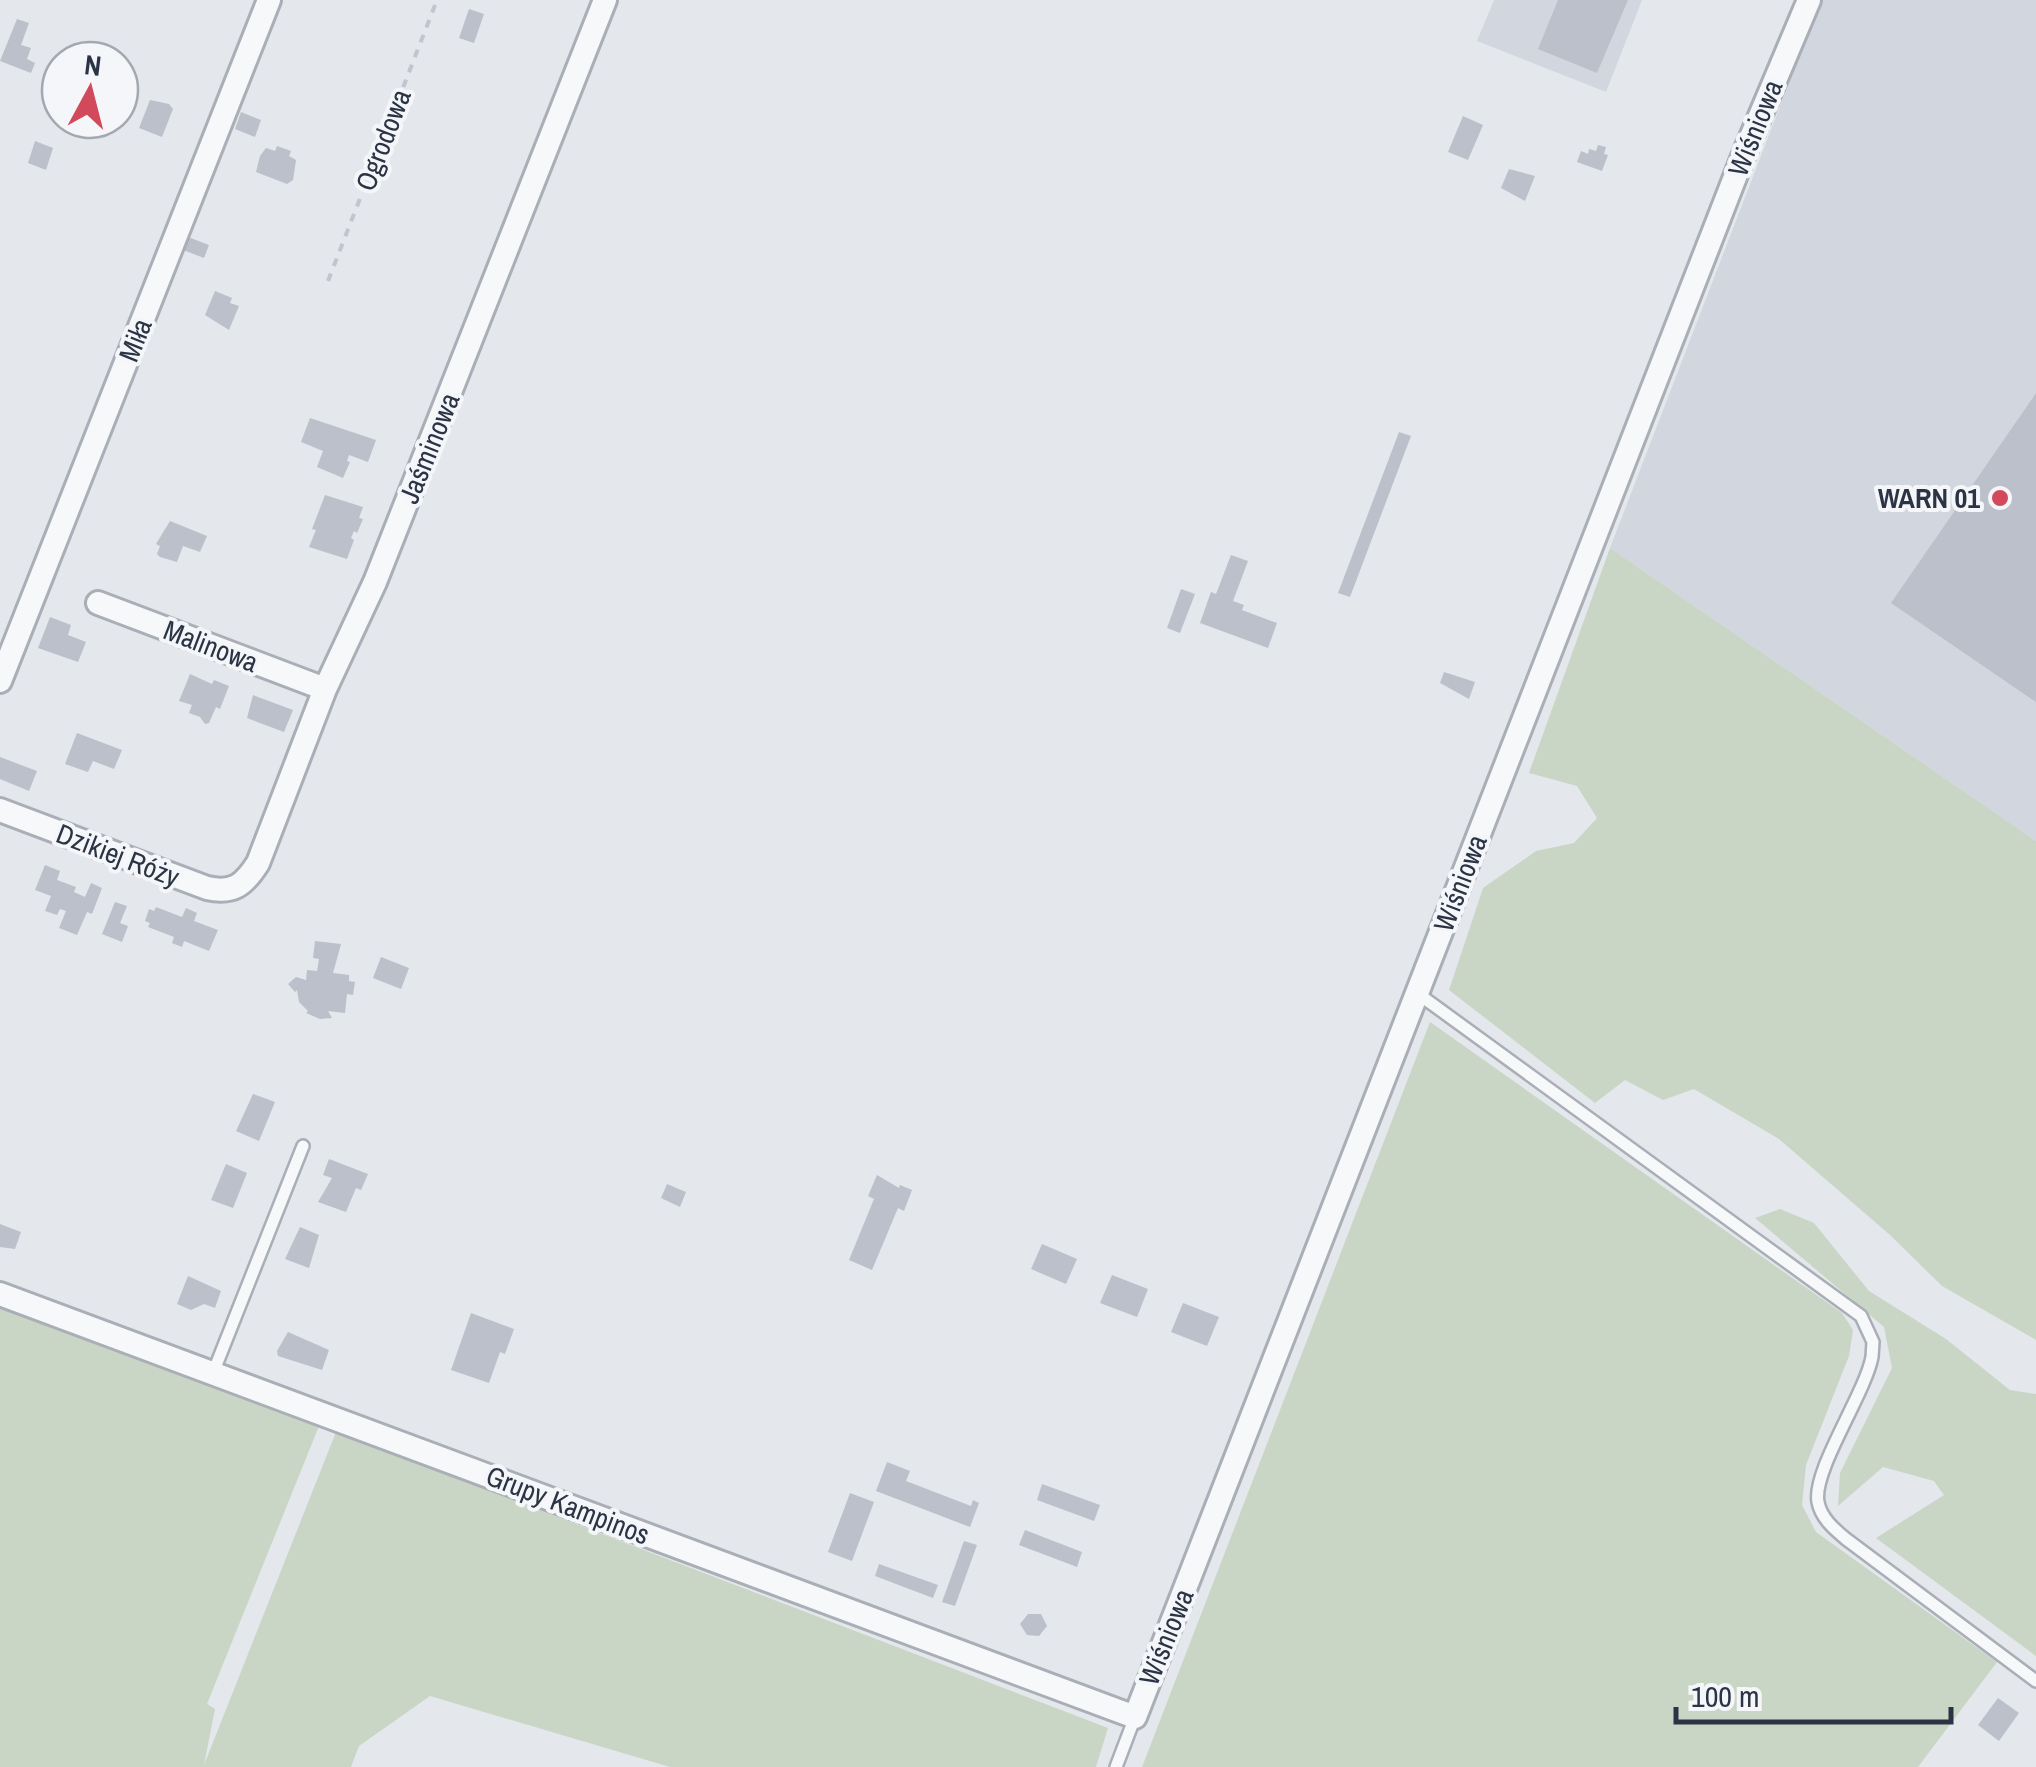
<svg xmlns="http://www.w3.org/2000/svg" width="2036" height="1767" font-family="'Archivo Narrow',sans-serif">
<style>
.built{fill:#d2d6de}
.green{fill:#c9d6c5}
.building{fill:#bbc0ca}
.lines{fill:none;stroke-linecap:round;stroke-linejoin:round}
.lane-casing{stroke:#a9aeb7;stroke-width:16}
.street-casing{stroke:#a9aeb7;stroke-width:28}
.path{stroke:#c2c5cb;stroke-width:4;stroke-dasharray:8 8;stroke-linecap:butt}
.lane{stroke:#f7f8fa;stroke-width:11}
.street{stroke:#f7f8fa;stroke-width:22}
.poi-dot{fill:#d1495b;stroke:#f4f6f9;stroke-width:4}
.labels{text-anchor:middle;stroke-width:8;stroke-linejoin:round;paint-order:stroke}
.street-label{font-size:28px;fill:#2b3445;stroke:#f4f6f9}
.poi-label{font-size:28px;font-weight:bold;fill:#2b3445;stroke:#f4f6f9;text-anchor:end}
</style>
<rect width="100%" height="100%" fill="#e4e7ec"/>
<path class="built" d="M1494,0H1642L1606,92L1477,41Z
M1821,0H2036V841L1610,548Z"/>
<path class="green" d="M1610,548L2036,841V1340L1942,1286L1890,1235L1779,1139L1694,1089L1663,1100L1625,1080L1595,1103L1449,990L1483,888L1536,851L1574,843L1597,818L1577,786L1529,773Z
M1430,1022L1842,1313L1853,1330L1849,1356L1806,1465L1802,1505L1816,1532L1997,1662L1918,1767H1142Z
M1780,1209L1814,1223L1869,1291L1946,1339L2010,1390L2036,1394V1656L1876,1538L1944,1495L1934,1481L1883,1467L1838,1506L1840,1473L1892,1368L1884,1327L1755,1218Z
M0,1303L319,1426L207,1704L215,1709L204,1765L336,1432L1108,1728L1096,1767H670L430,1696L359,1746L351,1767H0Z"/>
<path class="building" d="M1558,0H1628L1597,73L1538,49Z
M469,9L484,14L474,43L459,38Z
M17,19L29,23L21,45L31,48L27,59L35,63L31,73L0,61Z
M150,100L169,104L173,109L162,137L139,128Z
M241,112L261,120L255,137L235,129Z
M1463,116L1483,125L1468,160L1448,152Z
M35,141L53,148L46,170L28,163Z
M1598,145L1606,147L1604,154L1608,155L1602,171L1577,162L1581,151L1588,154L1589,149L1596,151Z
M277,146L291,151L289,156L296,160L293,180L287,184L256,172L260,156L266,148L275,151Z
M1509,169L1535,176L1525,201L1501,188Z
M188,237L209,245L204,258L183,250Z
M215,291L232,298L230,303L239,306L229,330L205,315Z
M2036,393V702L1891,603Z
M310,418L376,440L368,462L349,455L347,461L350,462L343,478L317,467L323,451L301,442Z
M1399,432L1411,436L1350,597L1338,593Z
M325,495L363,507L359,518L363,519L357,533L354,531L351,538L354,540L347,559L309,547L316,530L312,529Z
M170,521L207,536L200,552L183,546L177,562L160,557L157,554L160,546L156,544Z
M1231,555L1248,561L1233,601L1244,605L1242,610L1277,623L1268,648L1200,623L1211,592L1216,594Z
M1181,589L1195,594L1180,633L1167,628Z
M50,617L71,625L68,635L86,642L78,662L38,648Z
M1444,672L1475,682L1469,699L1440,683Z
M190,674L212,684L214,680L229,686L220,709L216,707L209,723L205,724L200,717L189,713L192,705L179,701Z
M253,695L293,710L284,732L247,718Z
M77,733L122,750L114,769L93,761L88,772L65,764Z
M0,757L37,771L29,791L0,779Z
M45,865L60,871L57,880L76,887L74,892L85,897L91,883L102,888L92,914L87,912L77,935L59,928L66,911L60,909L57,915L45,911L51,896L35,890Z
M115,902L127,906L120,923L128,926L122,942L102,934Z
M156,907L182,917L186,908L197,913L194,921L218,930L209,951L184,941L182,947L172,943L174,937L148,927L150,923L145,921L149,909L154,911Z
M315,941L341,944L333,973L349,975V981L355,982L353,995L347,994L345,1013L328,1011L332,1018L320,1019L306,1013L308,1011L299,1002L297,990L295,992L288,984L296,977L306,980L307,970L317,971L319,959L313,958Z
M381,957L409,968L401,989L373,978Z
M253,1094L275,1102L259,1141L236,1131Z
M329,1159L368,1174L361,1190L356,1188L346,1212L318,1202L332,1178L323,1175Z
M226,1164L247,1173L233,1208L211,1200Z
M877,1175L899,1188L900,1185L912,1190L904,1211L898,1208L872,1270L849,1260L874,1199L868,1196Z
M667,1184L686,1192L680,1207L661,1198Z
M0,1224L21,1232L15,1249L0,1247Z
M300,1227L319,1235L309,1268L285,1259Z
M1042,1244L1077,1259L1066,1284L1031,1269Z
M1112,1275L1148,1289L1137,1317L1100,1303Z
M188,1276L221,1291L215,1308L204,1304L191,1310L177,1304Z
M1183,1303L1219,1317L1207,1346L1171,1332Z
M471,1313L514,1329L505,1354L500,1352L489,1383L451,1370Z
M288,1332L329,1350L322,1370L278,1356L277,1351Z
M887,1462L910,1471L906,1481L971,1506L973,1500L979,1503L970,1527L876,1491Z
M1042,1484L1100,1505L1094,1521L1037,1500Z
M850,1493L874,1502L852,1561L828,1552Z
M1025,1530L1082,1552L1077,1567L1019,1545Z
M964,1541L977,1545L955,1606L942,1602Z
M879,1564L938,1585L933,1598L875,1576Z
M1028,1614H1041L1047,1626L1039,1636L1027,1635L1020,1624Z
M1998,1698L2019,1713L1999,1741L1978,1725Z"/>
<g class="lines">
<defs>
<path id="lane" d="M1417,993L1861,1316L1873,1342L1872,1357C1865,1394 1812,1471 1818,1502C1821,1518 1834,1529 1846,1539L2036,1681
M213,1373L303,1146
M1116,1767L1135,1717"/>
<path id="street" d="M98,603L325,689
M0,681L269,0
M0,810L207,888C233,894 244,885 258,863L325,689L375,582L605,0
M0,1294L1135,1717L1744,154L1809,0"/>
</defs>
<use href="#lane" class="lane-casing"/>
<use href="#street" class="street-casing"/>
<path class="path" d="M328,281L437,0"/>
<use href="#lane" class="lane"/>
<use href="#street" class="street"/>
</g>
<circle class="poi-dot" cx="2000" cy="498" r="10"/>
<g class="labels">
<g class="street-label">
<text transform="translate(1755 128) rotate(-68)" y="10">Wiśniowa</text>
<text transform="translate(383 140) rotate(-69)" y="10">Ogrodowa</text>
<text transform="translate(135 340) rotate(-68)" y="10">Miła</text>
<text transform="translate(429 448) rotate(-68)" y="10">Jaśminowa</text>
<text transform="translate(211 646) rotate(21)" y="10">Malinowa</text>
<text transform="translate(118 855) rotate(21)" y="10">Dzikiej Róży</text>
<text transform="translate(1460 883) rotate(-69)" y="10">Wiśniowa</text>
<text transform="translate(568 1505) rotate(21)" y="10">Grupy Kampinos</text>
<text transform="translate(1166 1637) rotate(-68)" y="10">Wiśniowa</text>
</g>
<g class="poi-label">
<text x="1980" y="508">WARN 01</text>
</g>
</g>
<g transform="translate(90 90) rotate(7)"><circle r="48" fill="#f4f6f9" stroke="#a4a8b1" stroke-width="2.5"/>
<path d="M0-8L18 38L0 25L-18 38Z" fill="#d1495b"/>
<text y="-15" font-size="28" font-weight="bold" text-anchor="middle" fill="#2b3445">N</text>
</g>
<path d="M1676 1707v15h275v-15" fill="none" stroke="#2b3445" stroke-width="5"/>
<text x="1691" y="1707" font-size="30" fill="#2b3445" stroke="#f4f6f9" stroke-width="8" paint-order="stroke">100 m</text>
</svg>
